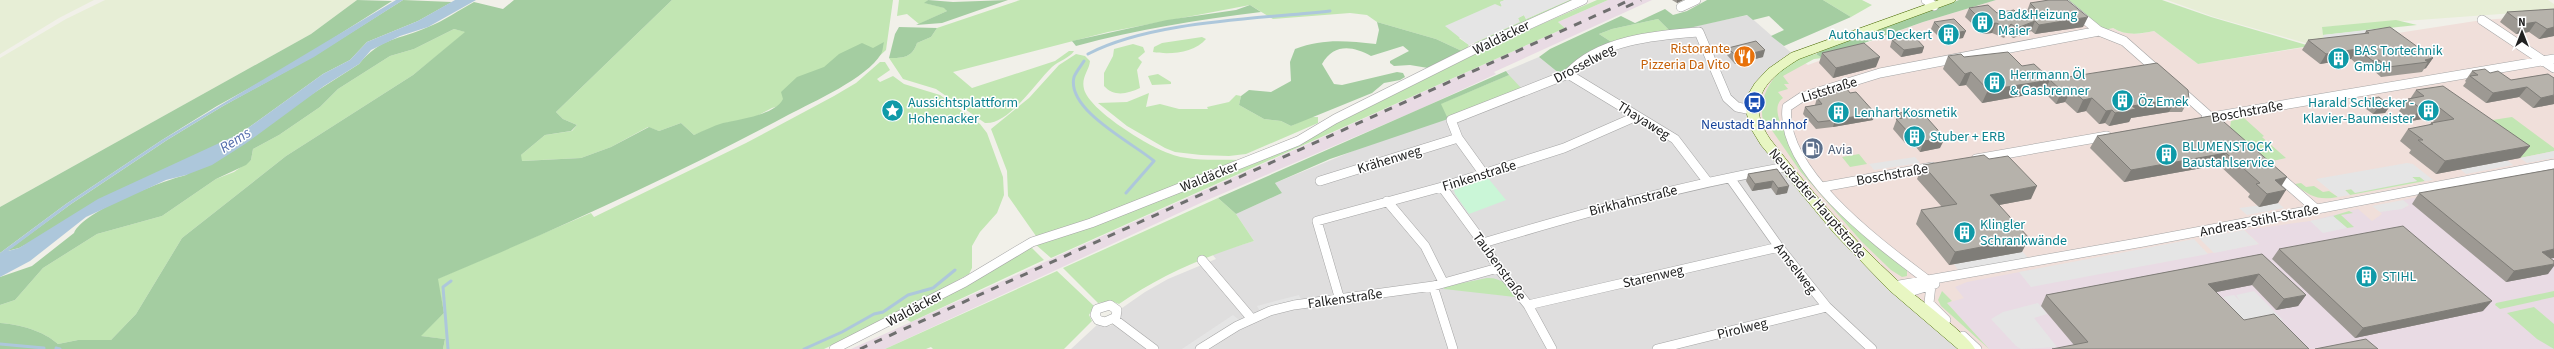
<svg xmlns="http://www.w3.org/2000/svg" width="2554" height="349" font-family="'Source Sans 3',sans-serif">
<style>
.residential{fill:#dfdede}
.commercial{fill:#f0dfda}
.industrial{fill:#e9dbe4}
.farmland{fill:#e7eed6}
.grass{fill:#c2e6b3}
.forest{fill:#a4cda1}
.park{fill:#caf6d7}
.parking{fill:#e5e5e5}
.water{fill:#adc7db}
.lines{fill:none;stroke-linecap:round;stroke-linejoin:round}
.stream{stroke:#adc7db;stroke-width:3}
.street-casing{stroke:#a5a5a5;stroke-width:10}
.secondary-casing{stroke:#53730e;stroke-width:1}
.street{stroke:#fff;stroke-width:9}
.secondary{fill:#e8f6c2;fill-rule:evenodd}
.rail{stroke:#6f6f6f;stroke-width:3;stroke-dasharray:8 8;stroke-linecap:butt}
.wall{fill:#9d9993}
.shaded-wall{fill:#7f7d78}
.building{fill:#b6b2ab;stroke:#7f7d78}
.labels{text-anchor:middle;stroke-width:3;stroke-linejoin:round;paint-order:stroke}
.culture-label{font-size:14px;fill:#0d838f;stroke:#fff;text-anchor:start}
.street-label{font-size:14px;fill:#212121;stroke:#fff}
.food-label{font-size:14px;fill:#c56008;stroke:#fff;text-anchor:end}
.transit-label{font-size:14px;fill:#164399;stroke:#fff}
.service-label{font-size:14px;fill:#4e5e75;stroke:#fff;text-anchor:start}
.water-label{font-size:15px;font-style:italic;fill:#546dab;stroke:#fff}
</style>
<rect width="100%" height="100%" fill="#f1f0e9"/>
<path class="residential" d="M1748,15L1795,56L1968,349H1071L1098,324L1110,326L1119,321L1122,308L1145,292L1168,279L1216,259L1212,254L1254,241L1236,214L1282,193L1275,183L1370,144L1509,74L1506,71L1539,57L1560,74L1574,62L1613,43Z"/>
<path class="commercial" d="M1996,0H2061L2120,32L2138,34L2154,31L2198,64L2482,20L2554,15V349H1968L1894,286L1758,129L1757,90L1795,56L1808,65L1923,22Z"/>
<path class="industrial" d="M1608,0H1652L1494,72L1496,74L1418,110L1205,201L885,349H851L1565,28L1558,22Z
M2554,172V349H1989L1947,303L1964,298L1955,287L1967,282L2041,268L2054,282L2163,262L2259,244L2245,230L2310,221L2358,209L2372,221L2382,214L2380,212L2409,206L2403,200Z"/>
<path class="farmland" d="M0,0H94L59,18L0,54Z
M105,0H357L311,34L0,207V58L66,19Z
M2167,0H2548L2554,4V10L2322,27L2325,42L2309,44L2214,17Z"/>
<path class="grass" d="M672,0H893L886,50L862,72L839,88L772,108L755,117L722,124L694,135L681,123L659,131L648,127L611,147L581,158L521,161V155L545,135L572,131L577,125L563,119L556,112Z
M899,0H928L925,3L945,8L947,11L919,24L907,14L897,16Z
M1020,0H1505L1500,2L1502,6L1459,38L1469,45L1464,52L1436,39L1377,22L1367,15L1350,13L1273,19L1250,5L1108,32L953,72L972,88L1055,61L1069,51H1074C1070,58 1058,61 1052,67C1036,82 1009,125 985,123L936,89L903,79L889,58C903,58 912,58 917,43L931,37L937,28Z
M1569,0H1576L1480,43H1474L1519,22L1518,18L1524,15L1526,19Z
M1597,0H1608L1558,22L1565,28L1051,258L1035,244L1253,164L1299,144L1336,122L1477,52Z
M1823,0H1862L1872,5L1851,17Z
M2061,0H2162L2211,17L2310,46L2198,64L2154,31C2140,34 2126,36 2113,28L2099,31Z
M1658,19L1671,32L1613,43L1599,34L1612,29Z
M2396,20L2417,25L2323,35L2322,27Z
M454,29L466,32L413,75L286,156L182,238L136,314L111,340H78L58,344C44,331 19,324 0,323V305L15,300L43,268L97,234L162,216L216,179L234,172L251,160L253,149L279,135L320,107L338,89L390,56L414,49Z
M1202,37L1206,39C1195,53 1169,55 1153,52L1154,47L1162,43Z
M1133,44L1143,47L1145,52L1138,58L1142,62L1137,70L1140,88C1127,94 1114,97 1104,86V73L1113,56L1114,49Z
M1076,54L1085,56L1090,61C1089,71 1081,77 1084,89C1089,110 1148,146 1168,153C1189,162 1217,159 1240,160L1121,209L1036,236L1008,196L1007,171L991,129L1029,98L1059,65Z
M1816,54L1822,58L1814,59L1783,76L1789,84H1784L1788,89L1778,92L1783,98C1775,104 1777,113 1780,122L1763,121C1756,89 1784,58 1816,54Z
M880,62H885L890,70L877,79L880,82L893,76L904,84L940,95L980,124L987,133L1003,177L1004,195L997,213L980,232L972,246V268L969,274L885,320L824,349H443L445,339L420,336L444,313L437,279L591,213L594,217L746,143L834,96L856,83Z
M1158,74L1171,82V84L1152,85L1148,76Z
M1509,75L1522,89L1448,119L1440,104Z
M1149,93L1146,107L1160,104L1179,109H1208L1207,107L1229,102L1236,95L1241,96L1239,105L1264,119L1281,121L1291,126L1310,117H1318V123L1246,154L1229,156L1201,155L1175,152L1165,148L1127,126L1098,103L1127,102Z
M2512,117L2554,148V151L2520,158L2473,123Z
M2244,118L2264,136L2262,137L2286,158L2268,162L2230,128L2231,121Z
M1770,124L1782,125L1799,163L1907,270V276L1902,277L1891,270L1862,242L1800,171L1769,126Z
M1859,154L1867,164L1850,167L1842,157Z
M2412,177H2420L2425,181L2350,195L2345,190L2417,181Z
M2301,183L2306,187L2314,186L2323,192L2329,191L2338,197C2319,201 2309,196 2295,184Z
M1218,198L1236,214L1254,241C1206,256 1161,275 1119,304L1111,301L1098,303L1063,268Z
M2349,211L2353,213L2341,215L2354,227L2347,228L2333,216Z
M1030,246L1044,260L911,322L904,318Z
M1057,271L1094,306L1089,315L1092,321L1064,349H933L931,347L926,349H885Z
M1487,278C1499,277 1511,285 1515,297L1444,289L1443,287Z
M1942,291L1952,301L1947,303L1989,349L1941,306L1938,300Z
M2554,291V297L2500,309L2495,305L2496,303Z
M2534,307L2554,324V349L2537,339L2507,313Z"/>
<path class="forest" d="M357,0L392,1L291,65L217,106L162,140L66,204L0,253V207L311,34Z
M403,0L452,2L418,21L367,42L350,60L323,74L241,133L19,248L7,251L71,204L167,140L223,106L314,56Z
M514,0H672L556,112L563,119L577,125L571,131L545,135L521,155L522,161L581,158L611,147L649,127L659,131L681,123L694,135C703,131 713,126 723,123C740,119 775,115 783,99L781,92L797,77L824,67L839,54L862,43L873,48L884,42C883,45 883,51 881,54C867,78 813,102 788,115C674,176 557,229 438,279L444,313L421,336L445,339L443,349H0V323C19,324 44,331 58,344L78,340H111L136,314L182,238L286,156L413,75L465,32L454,29L414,49L390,56L338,89L320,107L279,135L253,149L251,160L246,165L216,179L162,216L97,234L43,268L15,300L0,305V277L32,266L74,233C83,211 162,181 186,175L359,64C381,37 399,40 428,27C444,21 459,10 474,2L503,9Z
M928,0L953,2L1008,0L942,23L916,25L947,11L944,8L924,3Z
M1707,0H1823L1851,17L1784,46L1771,36L1784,30L1769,16L1753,20L1747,15L1671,32L1658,19L1612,29L1599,34L1613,43L1574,62L1560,74L1539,57L1550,49L1621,16L1635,23L1665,9L1673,15L1687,11Z
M1959,0H1996L1923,22L1822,58L1816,54L1830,46Z
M1250,5L1261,12C1198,20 1137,29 1076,46L1072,41L1167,20L1236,10Z
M1377,22L1436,39L1464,52L1428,68L1410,65L1394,66L1390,63V61L1409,51L1403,46L1371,56C1353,46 1334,43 1322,64L1334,84L1342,85L1397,72L1403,73L1405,77L1400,80L1384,83L1372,93L1291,126L1281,121L1264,119L1239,105L1241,96L1249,90L1271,92L1291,81L1290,62L1295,49C1324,38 1346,41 1376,44L1379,30Z
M899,27L937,28L931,37L917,43C912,58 903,58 889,58L895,34Z
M1506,71L1509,75L1441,104L1448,119L1330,159L1275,183L1282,193L1236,214L1218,198Z"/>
<path class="park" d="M1488,178L1506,200L1469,214L1455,194L1454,190Z"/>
<path class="parking" d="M1505,0H1569L1526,19L1524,15L1518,18L1520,22L1469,45L1445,26L1495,4L1502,7L1500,2Z
M2383,28L2388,32L2325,42L2323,35Z
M2554,151V158L2527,163L2520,158Z
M1915,157L1920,163L1874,170L1869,164Z
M2507,160L2513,165L2466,174L2460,169Z
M2407,163L2413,164L2433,180L2425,181L2420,177H2412L2417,181L2355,193L2351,189L2345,190L2350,195L2338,197L2316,179Z
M2403,200L2409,205L2402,209L2380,212L2372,206Z
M2278,203L2284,208L2247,215L2239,208Z
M2333,216L2347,228L2323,233L2310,221Z
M2244,230L2259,244L2214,253L2199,238Z
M2194,239L2208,254L2031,287L2019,272Z
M2022,251L2028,258L1958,270L1954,264Z
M2254,291L2283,320L2241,328L2221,308L2231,305L2223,297L2234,295L2240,301L2236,295Z
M1299,295L1301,300L1260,311L1257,306Z
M2038,303L2047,314L2034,318L2057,347L2021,349L2016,346L1991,319L2003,312Z
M1233,315L1239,320L1193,349H1182Z"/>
<path class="water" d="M396,0H403L314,57L223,106L167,140L71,204L8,251L19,248L98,199L241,133L323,74L350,60L367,42L418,21L455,0H476L428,27L400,36L371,50L359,64L324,86L245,144L212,165L186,175L166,180L86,217L30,261L0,277V253L66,204L162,140Z"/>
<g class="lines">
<path class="stream" d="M1088,54C1151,21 1258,19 1330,11
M1084,61C1081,66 1076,72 1074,77C1066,110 1133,143 1154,161L1126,193
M0,344L44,348
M56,348L60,349
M448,349L443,287L451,281
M804,349L842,332L874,314L883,312L908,295L933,288L955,270"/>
<defs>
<path id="street" d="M1926,0L1934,6
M2061,0L2099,31
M1681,7L1696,0
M2482,20L2554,68
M1568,74L1675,139L1707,181
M2181,91L2218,124
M2206,118L2554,59
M1976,159L2107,136
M1484,174L1458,138L1451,120L1568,74C1598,40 1656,35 1699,32L1727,98L1737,107L1752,110
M2276,174L2316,209
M1730,178L1779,247L1827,307L1872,349
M1320,181L1458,138
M1442,187L1483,243L1498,268L1528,305L1552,349
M1822,187L1932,167
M1387,201L1425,246L1443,282
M1483,243C1584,213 1682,185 1786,167
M1202,260L1252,319
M1433,286L1453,349
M1894,286L2143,242L2554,164
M1903,294L1935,284
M1340,300L1317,221L1442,187L1564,148L1637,116
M1110,305L1117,310L1116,317L1105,322L1098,320L1095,315L1097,309Z
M1528,305L1779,247
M1114,319L1154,349
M1946,320L1929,303L1931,285L1926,279C1881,245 1779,171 1787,107L1802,97L1880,73L2099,31L2124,41L2158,71
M1963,336L1977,349
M834,349L965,282L1032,242L1091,223L1298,141L1335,119L1477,48L1583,0
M1200,349L1237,326L1270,311L1294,305L1433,286L1498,268
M1657,349L1827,307"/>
<path id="secondary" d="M1939,0H1956L1954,2L1799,59C1766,79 1744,101 1770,139C1809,189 1851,238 1898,281C1915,297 1966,332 1975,349H1958L1889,290L1834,233L1761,145L1750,127L1746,110L1749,93L1755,83L1768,69L1791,53Z"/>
</defs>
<use href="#street" class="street-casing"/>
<use href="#secondary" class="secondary-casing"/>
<use href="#street" class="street"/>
<use href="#secondary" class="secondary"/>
<path class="rail" d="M1626,7L1641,0
M860,349L1630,0"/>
</g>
<path class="wall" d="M1672,0H1683L1677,3Z
M2030,3L2083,27L2035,34L2031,31L2013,38L2007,33L2004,38L1992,33L1983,34L1965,17L1969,8L1997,13H2017L2027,11Z
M2554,9V36L2539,39L2529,32L2516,34L2500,22L2507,12Z
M1934,22L1963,38L1943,41L1931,29Z
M2366,31L2433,58L2426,68L2424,69L2422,72L2381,77L2373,70L2366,72L2351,59L2320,64L2302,50L2308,40L2364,34Z
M1892,40L1924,47L1922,53L1901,57L1890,47Z
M1728,48L1763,57L1735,64L1727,55Z
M1822,53L1876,67L1833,78L1819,63Z
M1948,56L1964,57L2022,66L2047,76L2068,77L2189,99L2182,112H2169L2131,118L2129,122L2109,126L2105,123L2099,124L2086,111L2077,113L2065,102L2056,104L2044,92L1982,103L1966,85L1959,86L1943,69Z
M2472,71L2490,73L2511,80L2548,74L2554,104L2533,108L2519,97L2486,103L2463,86L2466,82L2465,81Z
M2416,90L2530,146L2520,158L2436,174L2409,153L2411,150L2400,141L2408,129L2429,125L2431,123L2434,122L2428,118L2411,121L2399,111L2408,99H2410Z
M1821,92L1873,120L1833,127L1816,129L1803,114L1805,107L1815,105L1817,98L1819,97Z
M2367,99L2390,106L2385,113L2373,114L2362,106Z
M1899,113L1940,148L1920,152L1912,142L1905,143L1893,129Z
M2216,115L2281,186L2278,203L2259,207L2248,197L2250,194L2219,165L2124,182L2090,148L2097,136Z
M1989,159L2031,199L1999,205L2022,252L1949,265L1916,224L1921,210L1942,207L1917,179L1923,165Z
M1777,169L1787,193L1776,195L1771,188L1752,191L1746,181L1748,174Z
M2419,193L2551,259L2548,274L2506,282L2412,204Z
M2279,249L2483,311L2355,338L2272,259Z
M2262,254L2306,295L2298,306L2276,310L2252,285L2216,292L2244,320L2309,349L2074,345L2041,306L2046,295Z"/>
<path class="shaded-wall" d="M1677,0H1683L1677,3Z
M2088,17L2083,27L2035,34L2039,25Z
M2035,21L2031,31L2013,38L2017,28Z
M2536,22L2529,32L2516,34L2523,24Z
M1996,23L1992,33L1983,34L1986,25Z
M2011,24L2007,33L2004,38L2008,28Z
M2554,27V36L2539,39L2547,29Z
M1966,31L1963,38L1943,41L1946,34Z
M1924,47L1922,53L1901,57L1904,50Z
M2357,49L2351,59L2320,64L2326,54Z
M1765,50L1763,57L1735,64L1737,57Z
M1880,57L1876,67L1833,78L1836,68Z
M2433,58L2426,68L2424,69L2428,62L2425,60Z
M2379,60L2373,70L2366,72L2373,61Z
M1971,72L1966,85L1959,86L1965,74Z
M2050,80L2044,92L1982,103L1988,90Z
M2527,87L2519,97L2486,103L2493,93Z
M2072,89L2065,102L2056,104L2062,91Z
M2554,95V104L2533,108L2541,98Z
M2092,98L2086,111L2077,113L2083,100Z
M2176,99L2169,112L2131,118L2129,122L2109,126L2115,113L2132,106Z
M2436,105L2428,118L2411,121L2420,108Z
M2390,106L2385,113L2373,114L2378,108Z
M2112,110L2105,123L2099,124L2106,111Z
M1875,113L1873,120L1833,127L1835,120Z
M1916,132L1912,142L1905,143L1909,133Z
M1945,138L1940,148L1920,152L1924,141Z
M2530,146L2520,158L2436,174L2445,161Z
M2226,153L2219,165L2124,182L2131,170Z
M2287,177L2279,190L2275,180Z
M1773,181L1771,188L1752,191L1755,184Z
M1789,186L1787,193L1776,195L1778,188Z
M2037,186L2031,199L1983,208L1990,195Z
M2286,190L2278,203L2259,207L2267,194Z
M2029,238L2022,252L1949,265L1955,252Z
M2554,249V258L2534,262L2542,252Z
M2554,264V266L2548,274L2506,282L2514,271Z
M2259,274L2252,285L2201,295L2208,284Z
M2306,295L2298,306L2276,310L2284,299Z
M2492,301L2483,311L2355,338L2363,328Z"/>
<path class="building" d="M2049,0H2067L2088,17L2039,25L2035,21L2017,28L2011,24L2008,28L1996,23L1986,25L1969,8L1988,5L1997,13L2014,10L2017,13L2037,10L2030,3Z
M2554,9V27L2547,29L2536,22L2523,24L2507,12Z
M1954,19L1966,31L1946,34L1934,22Z
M2390,27L2433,58L2425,60L2428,62L2388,67L2379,60L2373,61L2357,49L2326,54L2308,40L2369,33L2366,31Z
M1914,36L1924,47L1904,50L1892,40Z
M1756,41L1765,50L1737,57L1728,48Z
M1864,43L1880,57L1836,68L1822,53Z
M2008,52L2022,66L2034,64L2047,76L2063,73L2068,77L2157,63L2188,90L2189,99H2176L2132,106L2136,109L2115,113L2112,110L2106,111L2092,98L2083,100L2072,89L2062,91L2050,80L1988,90L1971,72L1965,74L1948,56L1961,54L1964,57Z
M2485,69L2490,73L2498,71L2511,80L2548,74L2554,78V95L2541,98L2527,87L2493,93L2470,76L2478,75L2472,71Z
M1845,86L1850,93L1856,92L1875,113L1835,120L1818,122L1805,107L1822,104L1817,98L1825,97L1821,92Z
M2443,86L2530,146L2445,161L2418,140H2423L2408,129L2433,124L2431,123L2454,119L2436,105L2420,108L2408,99L2424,96L2416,90Z
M2379,97L2390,106L2378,108L2367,99Z
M1920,110L1945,138L1924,141L1916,132L1909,133L1896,119L1903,118L1899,113Z
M2216,115L2287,177L2275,180L2286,190L2267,194L2256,184L2260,183L2226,153L2131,170L2097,136Z
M1984,155L1989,159L2008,156L2037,186L1990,195L2029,238L1955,252L1921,210L1957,204L1923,165Z
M1777,169L1789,186L1778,188L1773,181L1755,184L1748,174Z
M2554,169V249L2542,252L2554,261V264L2514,271L2419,193Z
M2403,226L2492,301L2363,328L2279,249Z
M2262,254L2306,295L2284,299L2259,274L2208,284L2244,320L2274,314L2309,349H2052L2088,342L2046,295Z
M2366,339L2378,349H2315Z"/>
<defs>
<symbol id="building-disc" viewBox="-11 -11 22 22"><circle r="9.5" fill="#0f9aa8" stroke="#fff"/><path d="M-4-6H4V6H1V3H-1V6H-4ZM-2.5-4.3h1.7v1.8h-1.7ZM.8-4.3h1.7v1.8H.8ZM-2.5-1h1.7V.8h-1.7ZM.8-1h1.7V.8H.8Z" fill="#fff"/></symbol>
<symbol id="restaurant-disc" viewBox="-11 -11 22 22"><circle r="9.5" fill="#e8710a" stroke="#fff"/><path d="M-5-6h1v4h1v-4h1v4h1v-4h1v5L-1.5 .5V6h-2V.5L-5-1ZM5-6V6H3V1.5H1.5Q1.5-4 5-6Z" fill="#fff"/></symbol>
<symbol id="bus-disc" viewBox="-11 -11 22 22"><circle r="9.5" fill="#1a4fb4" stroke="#fff"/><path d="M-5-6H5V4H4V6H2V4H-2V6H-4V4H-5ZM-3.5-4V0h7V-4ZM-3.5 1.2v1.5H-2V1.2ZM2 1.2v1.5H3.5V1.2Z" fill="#fff"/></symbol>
<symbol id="sight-disc" viewBox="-11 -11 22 22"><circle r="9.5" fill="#0f9aa8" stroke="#fff"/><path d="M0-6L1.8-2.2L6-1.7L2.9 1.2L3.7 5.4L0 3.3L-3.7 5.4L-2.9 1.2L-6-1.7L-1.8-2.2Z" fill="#fff"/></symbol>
<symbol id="fuel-disc" viewBox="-11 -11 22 22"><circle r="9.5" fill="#5c6f8a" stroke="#fff"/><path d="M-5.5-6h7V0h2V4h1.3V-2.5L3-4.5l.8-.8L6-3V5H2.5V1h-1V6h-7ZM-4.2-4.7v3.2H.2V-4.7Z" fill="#fff"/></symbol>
</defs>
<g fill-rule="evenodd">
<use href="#building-disc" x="1970" y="10" width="25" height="25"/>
<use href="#building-disc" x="1936" y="22" width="25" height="25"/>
<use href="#restaurant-disc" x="1732" y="44" width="25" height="25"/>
<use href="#building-disc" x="2326" y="46" width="25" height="25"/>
<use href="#building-disc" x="1982" y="70" width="25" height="25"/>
<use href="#building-disc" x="2110" y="88" width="25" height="25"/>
<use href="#bus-disc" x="1742" y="90" width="25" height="25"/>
<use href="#sight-disc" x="880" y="98" width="25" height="25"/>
<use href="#building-disc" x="2416" y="98" width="25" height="25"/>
<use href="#building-disc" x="1826" y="100" width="25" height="25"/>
<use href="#building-disc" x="1902" y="124" width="25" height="25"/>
<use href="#fuel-disc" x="1800" y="136" width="25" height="25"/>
<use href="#building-disc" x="2154" y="142" width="25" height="25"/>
<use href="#building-disc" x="1952" y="220" width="25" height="25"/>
<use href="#building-disc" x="2354" y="264" width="25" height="25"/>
</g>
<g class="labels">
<g class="culture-label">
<text x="1998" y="19">Bad&amp;Heizung<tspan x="1998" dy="16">Maier</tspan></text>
<text x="1932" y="39" text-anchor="end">Autohaus Deckert</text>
<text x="2354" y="55">BAS Tortechnik<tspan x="2354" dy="16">GmbH</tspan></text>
<text x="2010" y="79">Herrmann Öl<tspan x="2010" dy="16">&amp; Gasbrenner</tspan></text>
<text x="2138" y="106">Öz Emek</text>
<text x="908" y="107">Aussichtsplattform<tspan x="908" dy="16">Hohenacker</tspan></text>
<text x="2414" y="107" text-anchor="end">Harald Schlecker -<tspan x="2414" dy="16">Klavier-Baumeister</tspan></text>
<text x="1854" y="117">Lenhart Kosmetik</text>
<text x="1930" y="141">Stuber + ERB</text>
<text x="2182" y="151">BLUMENSTOCK<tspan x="2182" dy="16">Baustahlservice</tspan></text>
<text x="1980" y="229">Klingler<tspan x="1980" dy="16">Schrankwände</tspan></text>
<text x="2382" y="281">STIHL</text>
</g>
<g class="street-label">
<text transform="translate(1501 37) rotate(-26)" y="5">Waldäcker</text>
<text transform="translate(1584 63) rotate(-28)" y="5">Drosselweg</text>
<text transform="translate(1829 89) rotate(-17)" y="5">Liststraße</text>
<text transform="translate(2247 111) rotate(-10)" y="5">Boschstraße</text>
<text transform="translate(1644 120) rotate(32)" y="5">Thayaweg</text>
<text transform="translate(1389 159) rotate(-17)" y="5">Krähenweg</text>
<text transform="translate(1892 174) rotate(-10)" y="5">Boschstraße</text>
<text transform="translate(1479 175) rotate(-17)" y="5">Finkenstraße</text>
<text transform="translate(1209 176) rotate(-22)" y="5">Waldäcker</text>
<text transform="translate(1633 200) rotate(-14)" y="5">Birkhahnstraße</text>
<text transform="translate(1818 203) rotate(49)" y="5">Neustadter Hauptstraße</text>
<text transform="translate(2259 220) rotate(-11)" y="5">Andreas-Stihl-Straße</text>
<text transform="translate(1500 266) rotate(54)" y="5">Taubenstraße</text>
<text transform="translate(1796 268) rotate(52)" y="5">Amselweg</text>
<text transform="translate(1653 276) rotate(-13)" y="5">Starenweg</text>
<text transform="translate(1345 298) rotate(-8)" y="5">Falkenstraße</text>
<text transform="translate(914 308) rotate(-28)" y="5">Waldäcker</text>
<text transform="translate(1742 328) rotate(-14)" y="5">Pirolweg</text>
</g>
<g class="food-label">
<text x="1730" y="53">Ristorante<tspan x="1730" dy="16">Pizzeria Da Vito</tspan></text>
</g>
<g class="transit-label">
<text x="1754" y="129">Neustadt Bahnhof</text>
</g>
<g class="service-label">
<text x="1828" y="154">Avia</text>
</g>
<g class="water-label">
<text transform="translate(235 140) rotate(-33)" y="5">Rems</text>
</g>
</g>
<g transform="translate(2522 32)" stroke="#ffffff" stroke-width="3" paint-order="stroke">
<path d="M0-3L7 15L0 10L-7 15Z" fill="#212121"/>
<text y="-6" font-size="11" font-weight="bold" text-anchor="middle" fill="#212121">N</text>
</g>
</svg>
